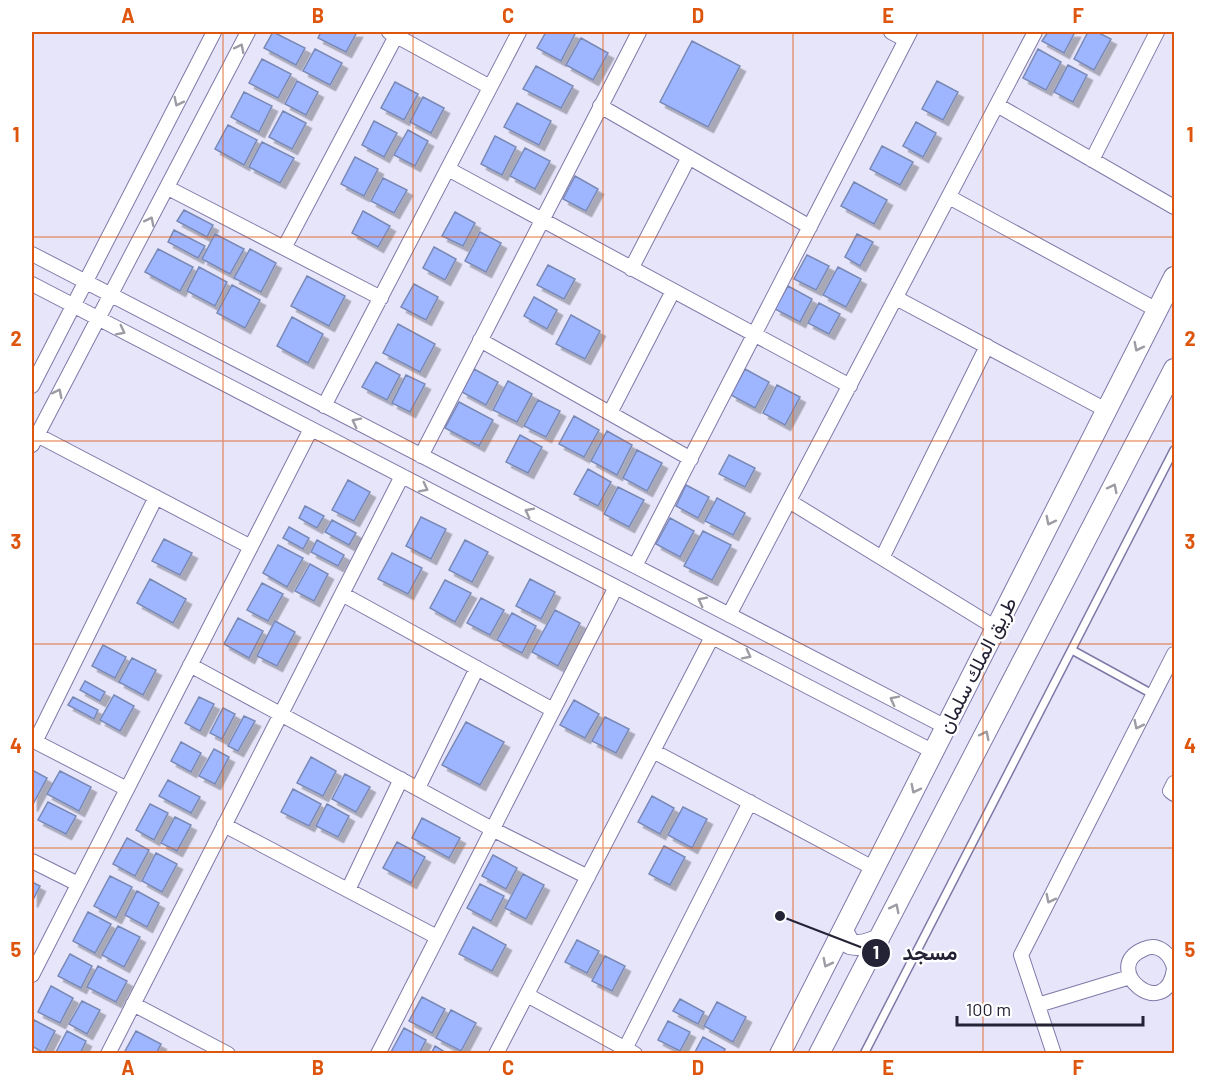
<svg xmlns="http://www.w3.org/2000/svg" width="1206" height="1085" font-family="Barlow,Vazirmatn,sans-serif">
<style>
.building{fill:#9eb6ff;stroke:#7989b6;stroke-width:1.5;filter:url(#shadow)}
.lines{fill:none;stroke-linecap:round;stroke-linejoin:round}
.lane-casing{stroke:#7f79a8;stroke-width:10}
.street-casing{stroke:#7f79a8;stroke-width:16}
.secondary-casing{stroke:#7f79a8;stroke-width:22}
.lane{stroke:#fff;stroke-width:7}
.street{stroke:#fff;stroke-width:14}
.secondary{stroke:#fff;stroke-width:20}
.oneway{stroke:#9c9ca4}
.grid{fill:none;stroke:#de560e;stroke-width:1.5;stroke-opacity:0.55}
.labels{text-anchor:middle;stroke-width:4.5;stroke-linejoin:round;paint-order:stroke}
.street-label{font-size:20px;fill:#242235;stroke:#fff}
.leader{fill:none;stroke:#242235;stroke-width:2}
.callout-dot{fill:#242235;stroke:#fff;stroke-width:2}
.mark-label{font-size:18px;text-anchor:middle;font-weight:bold;fill:#fff}
.callout-label{font-size:21px;text-anchor:middle;font-weight:bold;fill:#242235;stroke:#fff;stroke-width:4.5;stroke-linejoin:round;paint-order:stroke}
.neatline{fill:none;stroke:#de560e;stroke-width:2}
.grid-label{font-size:20px;text-anchor:middle;font-weight:bold;fill:#de560e}
</style>
<defs>
<filter id="shadow"><feDropShadow dx="5.5" dy="5.5" stdDeviation="0" flood-color="#0004"/></filter>
</defs>
<rect width="100%" height="100%" fill="#e7e5fa"/>
<path class="building" d="M273,32L305,48L296,65L264,48Z
M321,32H357L346,52L318,38Z
M546,32H570L575,34L561,61L537,48Z
M1048,32H1075L1064,53L1042,41Z
M1088,32H1097L1111,39L1094,70L1074,59Z
M581,38L608,53L593,80L566,65Z
M692,41L740,66L708,127L660,102Z
M315,49L342,63L330,85L303,71Z
M1038,49L1061,62L1046,90L1023,78Z
M262,59L291,74L278,98L249,83Z
M1068,65L1087,75L1073,102L1054,92Z
M536,66L573,86L561,108L523,89Z
M297,81L318,92L306,115L285,104Z
M937,81L958,92L943,120L922,109Z
M395,82L418,94L404,120L381,108Z
M244,92L272,106L259,132L231,117Z
M423,97L444,108L431,133L410,122Z
M517,103L551,121L539,145L504,127Z
M283,111L306,123L292,149L269,137Z
M374,121L397,133L384,157L362,145Z
M916,122L936,133L923,157L903,146Z
M228,125L257,140L244,165L215,149Z
M408,130L428,141L415,166L394,155Z
M495,136L516,147L502,175L481,164Z
M262,142L294,158L280,183L249,167Z
M882,146L913,162L900,185L870,169Z
M525,148L550,161L535,189L510,176Z
M355,157L378,169L364,196L341,184Z
M575,176L598,189L586,211L563,199Z
M383,178L407,190L394,213L371,201Z
M854,182L887,200L874,224L841,206Z
M184,210L213,225L207,237L177,221Z
M363,211L390,226L378,247L352,233Z
M455,212L475,223L463,246L442,236Z
M174,230L205,246L198,258L168,242Z
M480,232L501,243L486,272L465,261Z
M215,234L244,249L230,274L202,259Z
M857,234L873,242L860,266L845,257Z
M434,247L456,259L445,280L423,268Z
M158,249L193,267L180,291L145,272Z
M250,249L276,263L261,292L234,278Z
M807,255L829,266L816,290L794,279Z
M548,265L575,279L564,299L537,285Z
M199,267L227,282L215,306L187,291Z
M838,267L861,279L846,307L823,295Z
M307,276L345,296L329,326L291,306Z
M414,284L438,297L426,320L401,307Z
M232,285L260,300L245,328L217,313Z
M788,286L812,299L800,322L775,309Z
M534,297L557,310L547,329L524,316Z
M819,303L840,314L829,334L808,323Z
M571,315L600,331L585,359L556,344Z
M292,317L323,334L308,363L277,346Z
M398,324L435,344L420,372L383,353Z
M376,362L400,375L387,400L362,387Z
M474,369L498,382L486,405L462,392Z
M745,369L769,382L755,408L731,395Z
M406,375L425,384L410,412L392,403Z
M508,381L532,394L517,422L493,410Z
M777,385L800,397L785,425L763,413Z
M538,400L560,411L546,437L524,426Z
M459,402L493,420L479,446L445,428Z
M574,416L599,430L584,457L559,444Z
M607,431L632,445L617,475L591,461Z
M520,435L542,447L528,473L506,462Z
M637,450L662,463L647,491L623,478Z
M729,455L755,468L745,487L719,474Z
M588,469L611,482L598,506L574,494Z
M348,480L370,492L354,521L332,510Z
M686,485L709,497L698,518L676,506Z
M618,487L644,500L629,527L604,514Z
M717,498L745,513L733,535L705,521Z
M305,506L324,516L317,528L299,518Z
M421,517L446,529L431,559L406,546Z
M670,518L694,531L680,557L656,544Z
M332,520L356,533L349,545L325,532Z
M289,527L309,538L303,549L283,538Z
M703,531L731,545L712,580L684,566Z
M164,539L192,553L180,575L152,561Z
M317,540L344,555L338,566L311,552Z
M465,540L488,552L472,582L449,570Z
M278,545L303,558L287,587L263,573Z
M392,553L422,568L408,594L378,579Z
M310,564L328,574L314,601L295,591Z
M150,579L186,599L173,623L137,603Z
M530,579L555,592L541,619L516,606Z
M445,580L471,593L455,622L430,608Z
M262,583L283,594L268,621L247,610Z
M481,598L504,610L490,635L467,623Z
M555,610L580,623L558,666L532,652Z
M512,613L536,626L522,653L497,640Z
M238,618L263,631L249,658L224,644Z
M275,621L295,632L277,666L257,656Z
M103,645L126,657L115,678L92,666Z
M132,658L156,670L143,695L119,682Z
M85,681L105,692L100,701L80,690Z
M114,695L134,706L120,731L100,720Z
M73,697L98,710L94,719L68,705Z
M199,697L214,704L200,731L185,723Z
M574,700L599,714L585,738L560,725Z
M223,708L235,714L222,739L210,733Z
M244,716L255,721L238,751L228,746Z
M605,717L629,729L616,753L592,741Z
M466,722L504,742L480,785L442,765Z
M181,742L201,753L191,772L171,761Z
M214,749L229,757L215,784L199,776Z
M311,757L336,771L323,796L297,783Z
M32,770L47,778L32,806Z
M60,771L91,787L79,811L47,794Z
M345,774L370,787L356,812L332,799Z
M168,780L200,797L191,813L159,796Z
M293,789L321,804L309,826L281,812Z
M652,796L674,808L660,834L638,822Z
M48,802L76,816L66,834L38,820Z
M150,804L168,813L154,840L136,830Z
M327,804L349,816L338,837L316,826Z
M683,807L707,819L692,848L668,835Z
M175,817L191,825L177,851L161,843Z
M422,818L460,838L449,858L412,838Z
M127,838L149,850L135,876L113,864Z
M397,842L425,857L411,883L383,868Z
M664,846L685,857L670,885L649,874Z
M156,853L177,864L162,892L142,881Z
M493,855L517,868L506,889L482,876Z
M523,874L544,885L526,919L505,908Z
M110,876L132,887L116,918L94,906Z
M32,882L40,886L32,902Z
M480,884L504,896L491,921L467,908Z
M137,891L159,903L147,927L125,915Z
M88,912L111,924L95,953L73,941Z
M118,926L140,937L124,967L102,955Z
M473,927L506,945L492,971L459,954Z
M577,940L599,951L587,973L565,962Z
M70,954L92,966L81,988L58,976Z
M605,956L625,966L612,991L592,981Z
M98,966L127,981L116,1002L87,987Z
M51,986L73,998L60,1023L38,1012Z
M422,997L445,1009L432,1033L409,1021Z
M680,999L704,1012L698,1024L673,1011Z
M82,1001L100,1010L87,1034L69,1024Z
M717,1002L746,1017L733,1042L704,1026Z
M451,1010L476,1023L461,1051L436,1038Z
M34,1020L55,1031L44,1053L32,1046V1026Z
M668,1021L690,1032L680,1051L658,1040Z
M404,1028L426,1040L419,1054H390Z
M67,1031L86,1041L80,1054H55Z
M136,1031L161,1044L156,1054L124,1053Z
M703,1037L725,1049L723,1054H694Z
M435,1046L448,1054H431Z"/>
<g class="lines">
<defs>
<path id="lane" d="M1072,650L1154,695
M864,1054L1174,450"/>
<path id="street" d="M389,32L490,87
M891,32L906,40
M997,105L1174,207
M600,106L810,227
M1092,160L1157,32
M448,169L850,386
M168,188L381,298
M949,197L1157,310
M284,248L396,36
M32,254L946,727
M631,269L689,157
M32,284L934,752
M896,298L1106,410
M480,340L691,459
M32,386L214,32
M324,406L519,32
M610,413L673,291
M37,435L251,547
M32,445L248,32
M421,456L639,32
M789,501L996,628
M882,558L987,346
M635,566L910,32
M342,594L553,710
M729,615L1035,32
M190,665L492,829L588,877
M32,740L127,789
M35,742L156,497
M653,751L875,869
M1174,783L1170,791L1174,794
M418,788L477,668
M224,825L437,937
M32,861L78,884
M348,890L401,779
M1174,968C1171,955 1159,942 1144,949C1098,968 1166,1025 1174,969
M32,975L311,429
M527,995L635,1054
M133,1004L228,1054
M1038,1005L1130,977
M625,1049L750,802
M108,1054L402,476
M378,1054L616,587
M496,1054L712,637
M1054,1054L1021,955L1174,654"/>
<path id="secondary" d="M843,931L850,944C861,947 869,943 879,939
M780,1054L1174,277
M819,1054L1174,369"/>
</defs>
<use href="#lane" class="lane-casing"/>
<use href="#street" class="street-casing"/>
<use href="#secondary" class="secondary-casing"/>
<use href="#lane" class="lane"/>
<use href="#street" class="street"/>
<use href="#secondary" class="secondary"/>
</g>
<defs><path id="oneway-chevron" d="M-2-3.5L2.5 0L-2 3.5" fill="none" stroke-width="1.6" stroke-linecap="round" stroke-linejoin="round" transform="scale(1.5)"/></defs>
<g class="oneway">
<use href="#oneway-chevron" transform="translate(240 48) rotate(-63)"/>
<use href="#oneway-chevron" transform="translate(178 102) rotate(117)"/>
<use href="#oneway-chevron" transform="translate(150 221) rotate(-63)"/>
<use href="#oneway-chevron" transform="translate(121 331) rotate(27)"/>
<use href="#oneway-chevron" transform="translate(1138 347) rotate(117)"/>
<use href="#oneway-chevron" transform="translate(58 393) rotate(-63)"/>
<use href="#oneway-chevron" transform="translate(356 422) rotate(-153)"/>
<use href="#oneway-chevron" transform="translate(424 488) rotate(27)"/>
<use href="#oneway-chevron" transform="translate(1113 488) rotate(-63)"/>
<use href="#oneway-chevron" transform="translate(529 512) rotate(-153)"/>
<use href="#oneway-chevron" transform="translate(1050 521) rotate(117)"/>
<use href="#oneway-chevron" transform="translate(702 601) rotate(-153)"/>
<use href="#oneway-chevron" transform="translate(747 655) rotate(27)"/>
<use href="#oneway-chevron" transform="translate(894 700) rotate(-153)"/>
<use href="#oneway-chevron" transform="translate(1138 725) rotate(117)"/>
<use href="#oneway-chevron" transform="translate(985 735) rotate(-63)"/>
<use href="#oneway-chevron" transform="translate(915 789) rotate(117)"/>
<use href="#oneway-chevron" transform="translate(1050 899) rotate(117)"/>
<use href="#oneway-chevron" transform="translate(895 908) rotate(-63)"/>
<use href="#oneway-chevron" transform="translate(827 963) rotate(117)"/>
</g>
<path class="grid" d="M223,32V1054M413,32V1054M603,32V1054M793,32V1054M983,32V1054M32,237H1174M32,441H1174M32,644H1174M32,848H1174"/>
<g class="labels">
<g class="street-label">
<text transform="translate(977 665) rotate(-63)" y="7">طريق الملك سلمان</text>
</g>
</g>
<path class="leader" d="M780 916L876 953"/>
<g class="callout-dot">
<circle cx="780" cy="916" r="6"/>
<circle cx="876" cy="953" r="15"/>
</g>
<g class="mark-label">
<text x="876" y="959">1</text>
</g>
<g class="callout-label">
<text x="930" y="960">مسجد</text>
</g>
<rect width="1206" height="1085" fill="none" stroke="#ffffff" stroke-width="66"/>
<path d="M957 1016v9h186v-9" fill="none" stroke="#242235" stroke-width="3"/>
<text x="966" y="1016" font-size="18" fill="#242235" stroke="#ffffff" stroke-width="4.5" paint-order="stroke">100 m</text>
<rect x="33" y="33" width="1140" height="1019" class="neatline"/>
<g class="grid-label">
<text x="128" y="23">A</text>
<text x="318" y="23">B</text>
<text x="508" y="23">C</text>
<text x="698" y="23">D</text>
<text x="888" y="23">E</text>
<text x="1078" y="23">F</text>
<text x="16" y="142">1</text>
<text x="1190" y="142">1</text>
<text x="16" y="346">2</text>
<text x="1190" y="346">2</text>
<text x="16" y="549">3</text>
<text x="1190" y="549">3</text>
<text x="16" y="753">4</text>
<text x="1190" y="753">4</text>
<text x="16" y="957">5</text>
<text x="1190" y="957">5</text>
<text x="128" y="1075">A</text>
<text x="318" y="1075">B</text>
<text x="508" y="1075">C</text>
<text x="698" y="1075">D</text>
<text x="888" y="1075">E</text>
<text x="1078" y="1075">F</text>
</g>
</svg>
